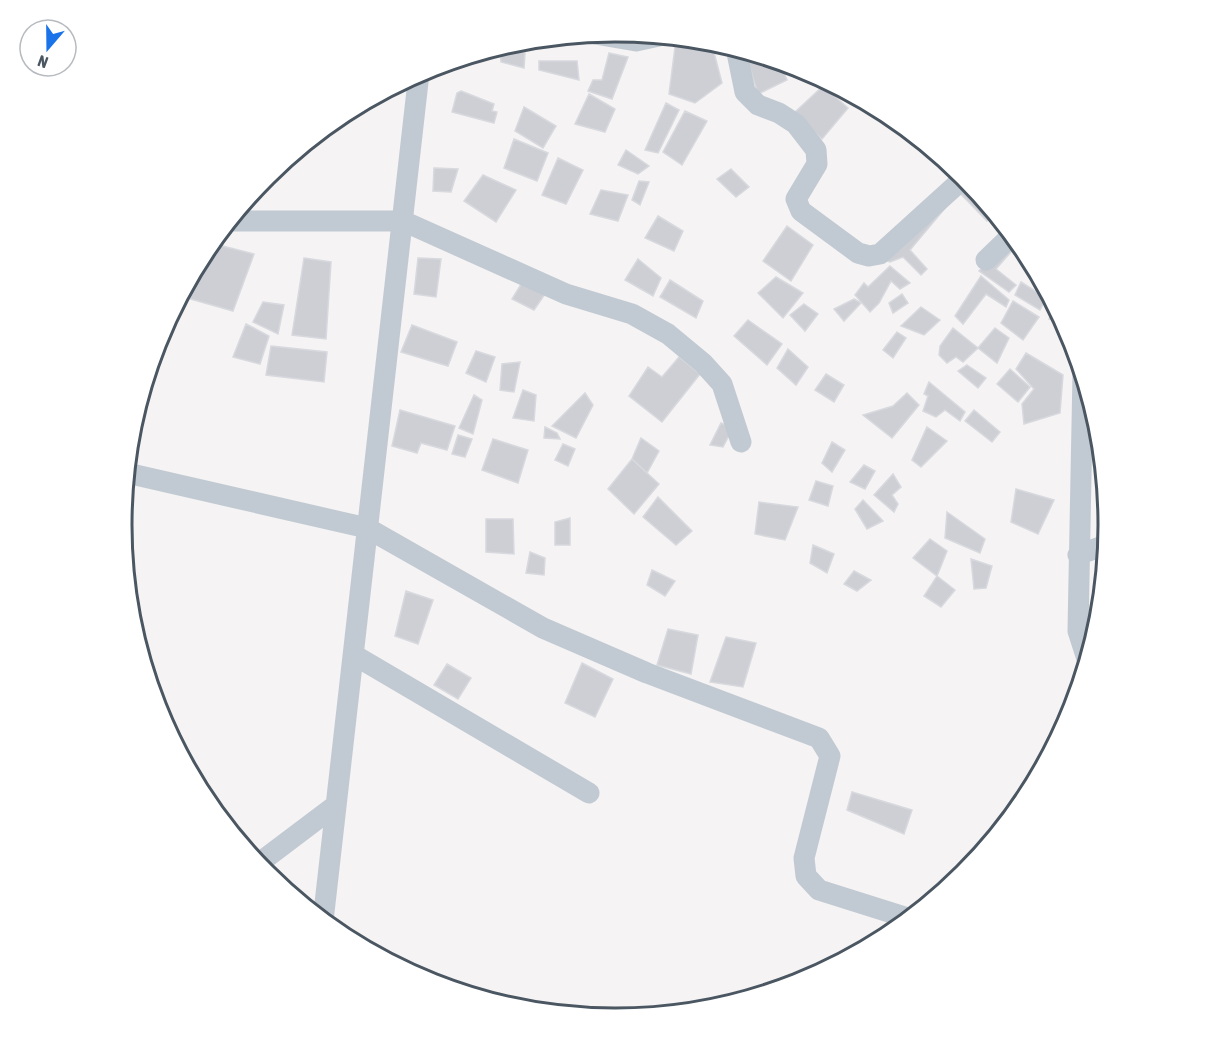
<svg xmlns="http://www.w3.org/2000/svg" width="1231" height="1051" font-family="'Asap Condensed',sans-serif">
<style>
.building{fill:#cdcfd5;stroke:#d7d9de;stroke-width:1.5}
.lines{fill:none;stroke-linecap:round;stroke-linejoin:round}
.minor{stroke:#c1cad2;stroke-width:21}
.rim{fill:none;stroke:#4a5661;stroke-width:3}
</style>
<rect width="100%" height="100%" fill="#f5f3f3"/>
<path class="building" d="M704,40L711,41L722,83L695,103L669,94L675,47Z
M500,48L525,53L524,68L501,62Z
M745,51L779,61L787,80L758,94Z
M609,53L628,57L612,99L588,91L593,80H602Z
M539,61H577L579,80L539,70Z
M823,86L848,108L822,139L794,113Z
M461,91L494,104L492,111L497,112L494,123L452,112L457,93Z
M589,94L615,109L605,132L575,124Z
M666,103L679,110L658,153L645,150Z
M524,107L556,126L543,148L515,131Z
M685,111L707,121L682,165L663,152Z
M514,139L548,153L537,181L504,168Z
M626,150L649,166L638,174L618,165Z
M558,158L583,170L566,204L542,195Z
M434,168L458,169L451,192L433,191Z
M731,169L749,187L736,197L717,179Z
M483,175L516,190L496,222L464,201Z
M967,179L996,214L987,221L955,188Z
M639,181L649,182L640,205L632,200Z
M601,190L628,195L618,221L590,214Z
M946,207L910,250L927,269L921,275L903,257L890,262L882,259Z
M658,216L683,231L674,251L645,238Z
M787,226L813,245L791,281L763,261Z
M1014,236L1017,245L996,269L1016,285L1009,292L979,271Z
M211,243L254,254L233,311L187,298L194,272Z
M304,258L331,262L326,339L292,335Z
M418,258L441,259L436,297L414,294Z
M638,259L661,278L653,296L625,280Z
M890,266L910,283L900,289L891,281L879,303L870,312L855,295L864,283L868,287Z
M981,276L1009,300L1006,307L986,294L963,324L955,316Z
M776,277L803,293L783,318L758,293Z
M670,280L703,301L696,318L660,297Z
M523,281L545,294L534,310L512,299Z
M1021,282L1046,298L1040,310L1015,295Z
M902,294L908,303L893,313L889,303Z
M854,299L861,303L844,321L834,309Z
M1013,301L1039,317L1023,340L1001,323Z
M263,302L284,305L278,334L253,322Z
M804,304L818,314L805,331L790,315Z
M1056,306L1063,321L1049,319Z
M921,307L940,320L924,335L901,326Z
M748,320L782,344L767,365L734,336Z
M246,324L269,336L260,364L233,357Z
M412,325L457,342L448,366L401,352Z
M953,328L978,348L963,362L956,357L947,363L939,355L940,346Z
M995,328L1009,338L997,363L978,348Z
M897,332L906,338L893,358L883,350Z
M271,346L327,352L324,382L266,375Z
M788,349L808,367L796,385L777,368Z
M476,351L495,357L486,382L466,373Z
M1026,353L1063,375L1060,413L1024,424L1022,404L1034,389L1016,369Z
M679,357L700,374L662,422L629,396L648,367L662,377Z
M520,362L514,392L500,390L502,364Z
M967,365L986,378L978,388L958,371Z
M1010,369L1030,387L1018,402L997,384Z
M826,374L844,385L834,402L815,390Z
M929,382L965,412L960,421L945,410L936,417L923,411L928,396L924,394Z
M523,390L536,395L534,421L513,418Z
M585,393L593,405L576,438L552,426Z
M907,393L919,405L892,438L863,415L893,406Z
M474,395L482,400L473,434L459,428Z
M400,410L455,426L447,450L421,443L417,453L392,446Z
M974,410L1000,432L992,442L965,421Z
M721,423L733,428L723,447L710,445Z
M545,427L557,433L560,439L544,438Z
M927,427L947,441L921,467L912,460Z
M458,435L472,439L465,457L452,454Z
M641,438L659,451L647,473L632,459Z
M493,439L528,450L518,483L482,470Z
M832,442L845,450L832,472L822,463Z
M563,444L575,449L568,466L555,460Z
M632,459L659,484L634,514L608,489Z
M864,465L875,471L865,489L850,482Z
M893,474L901,487L892,495L898,504L894,512L874,495Z
M816,481L833,486L828,506L809,500Z
M1016,489L1054,500L1038,534L1011,522Z
M658,497L692,531L676,545L643,517Z
M863,500L883,521L867,529L855,509Z
M759,502L798,507L785,540L755,534Z
M947,512L985,539L980,553L945,538Z
M570,518V545H555V522Z
M486,519H513L514,554L486,552Z
M930,539L947,551L937,576L913,558Z
M813,545L834,554L827,573L810,563Z
M530,552L545,558L544,575L526,573Z
M971,559L992,566L986,588L974,589Z
M652,570L675,581L665,596L647,585Z
M854,571L871,580L857,591L844,584Z
M937,576L955,590L941,607L924,596Z
M406,591L433,600L418,644L395,636Z
M668,629L698,635L691,674L657,665Z
M726,637L756,643L743,687L710,682Z
M582,663L613,679L595,717L565,703Z
M447,664L471,678L458,699L434,685Z
M852,792L912,810L904,834L847,810Z"/>
<g class="lines">
<path class="minor" d="M595,34L636,41L659,36
M736,48L745,92L758,105L779,113L796,124L816,150L817,164L796,199L801,211L858,253L869,256L880,254L965,177
M230,221H403L566,294L632,314L668,334L703,363L722,384L741,442
M986,260L1013,234
M1083,373L1078,631L1088,662
M127,473L367,528L543,628L647,673L819,738L830,756L804,858L806,876L819,890L911,919
M1078,555L1108,544
M354,655L589,793
M258,864L336,805
M323,921L419,73"/>
</g>
<path d="M0 0H1231V1051H0ZM132 525a483 483 0 1 1 966 0a483 483 0 1 1-966 0Z" fill="#fff" fill-rule="evenodd"/>
<path class="rim" d="M132 525a483 483 0 1 1 966 0a483 483 0 1 1-966 0Z"/>
<g transform="translate(48 48) rotate(200)"><circle r="28" fill="#ffffff" stroke="#b7bbc0" stroke-width="1.5"/>
<path d="M0-4.5L10 22L0 15L-10 22Z" fill="#1a73e8"/>
<text y="-9" font-size="16" font-weight="bold" text-anchor="middle" fill="#4a5661">N</text>
</g>
</svg>
